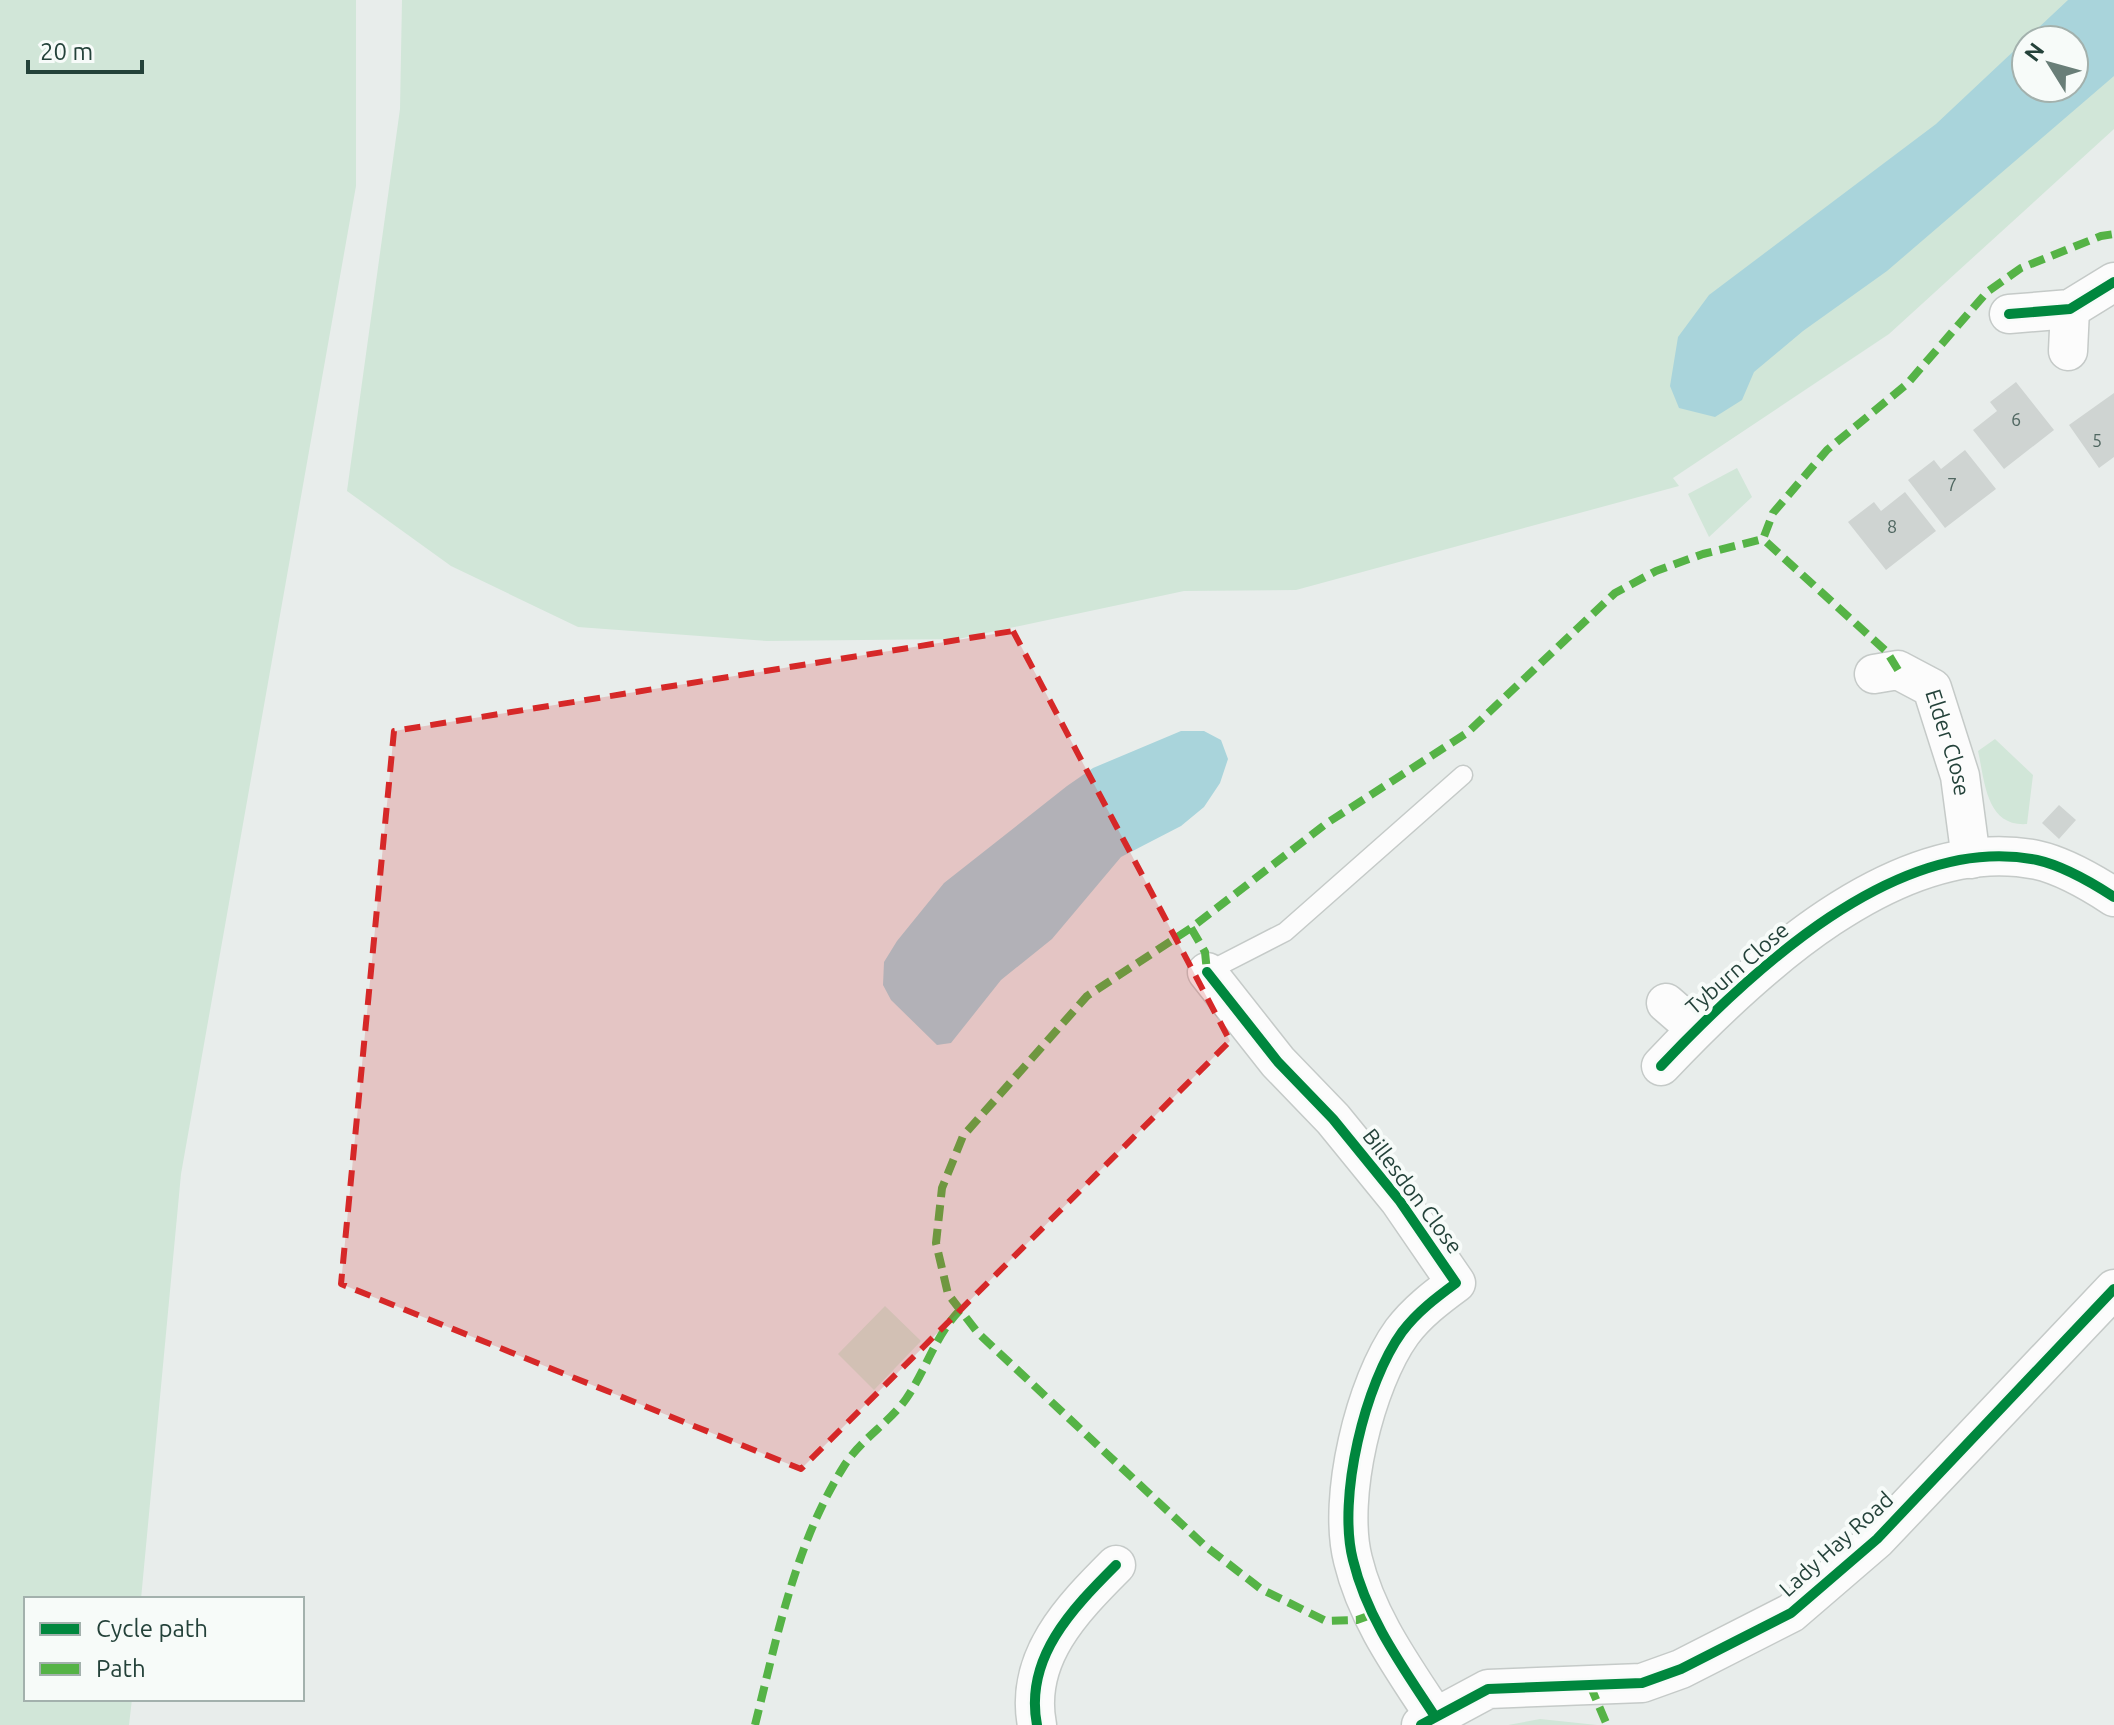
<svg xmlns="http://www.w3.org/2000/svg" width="2114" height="1725" font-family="Ubuntu,sans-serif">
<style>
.green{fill:#d1e6d8;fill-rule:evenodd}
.water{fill:#a9d4db;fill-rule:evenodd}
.building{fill:#cfd4d2}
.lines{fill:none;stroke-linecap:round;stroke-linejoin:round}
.lane-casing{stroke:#c5cac8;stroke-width:21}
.street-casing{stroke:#c5cac8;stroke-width:41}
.lane{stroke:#fcfcfc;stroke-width:18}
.street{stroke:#fcfcfc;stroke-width:38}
.quiet{stroke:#55b346;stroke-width:8;stroke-dasharray:16 8;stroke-linecap:butt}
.cycleway-casing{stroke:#f7fbf9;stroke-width:15}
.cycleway{stroke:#00873e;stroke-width:10}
.marked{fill:#d62828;fill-opacity:0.2;stroke:#d62828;stroke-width:6;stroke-dasharray:16 10;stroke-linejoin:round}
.labels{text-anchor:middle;stroke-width:8;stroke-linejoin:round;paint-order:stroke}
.number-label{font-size:18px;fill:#506761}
.street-label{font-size:22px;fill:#24423a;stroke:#f7fbf9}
</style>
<rect width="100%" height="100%" fill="#e8edeb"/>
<path class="green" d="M0,0H356V186L181,1174L141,1599H26V1699H132L129,1725H0Z
M402,0H2114V129L1889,334L1673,478L1679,486L1296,590L1184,591L958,639L767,641L578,627L451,566L347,491L400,109ZM2026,40H2074V88H2026Z
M1737,468L1752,497L1709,537L1688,494Z
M1995,739L2033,775L2027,824C1986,827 1985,782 1978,751Z
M885,1306L921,1341L874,1390L838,1354Z
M1540,1719L1597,1725H1508Z"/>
<path class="water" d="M2068,0H2114V76L1887,271L1803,331L1754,372L1742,400L1715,417L1679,408L1670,386L1678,337L1709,295L1936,124ZM2026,40H2074V88H2026Z
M1181,731H1204L1221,740L1228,759L1220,783L1204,807L1181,826L1121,857L1052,939L1001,980L951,1043L937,1045L891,1000L883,985L884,962L897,941L944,883L1067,786L1093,768Z"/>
<path class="building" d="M2016,382L2054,430L2004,469L1973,430L1997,411L1990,402Z
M2114,393V457L2099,468L2069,425Z
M1965,450L1996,489L1945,528L1908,480L1934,460L1941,469Z
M1905,492L1936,531L1886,570L1848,522L1874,502L1881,511Z
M2059,805L2076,820L2059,839L2042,823Z"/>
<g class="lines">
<defs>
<path id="lane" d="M1207,972L1285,932L1463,775"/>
<g id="street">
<path d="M2009,314L2070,309L2114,282"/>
<path d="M2068,351L2070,309"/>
<path id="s1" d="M1874,674L1898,670L1932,688L1960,776L1971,859"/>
<path d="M1207,972L1278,1062L1333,1119L1399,1200L1456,1283C1437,1297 1417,1312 1402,1332C1365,1383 1337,1498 1353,1560C1367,1618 1402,1666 1434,1715"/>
<path d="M1666,1003L1696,1029"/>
<path d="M1661,1066C1749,973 1897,831 2037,860C2064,866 2091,882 2114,897"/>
<path d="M1037,1725C1024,1658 1072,1609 1116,1565"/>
<path d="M1421,1725L1488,1689L1642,1683L1681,1669L1791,1613L1877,1539L2114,1289"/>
</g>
</defs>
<use href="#lane" class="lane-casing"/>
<use href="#street" class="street-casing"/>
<use href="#lane" class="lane"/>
<use href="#street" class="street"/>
<path class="quiet" d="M1898,670L1887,652L1763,539L1773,513L1827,450L1907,384L1987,292L2021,268L2101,236L2114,234
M1191,928L1205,952L1207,972
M1371,1615L1357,1620L1326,1621L1261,1589L1204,1545L978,1333L948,1294L936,1243L942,1188L963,1136L1087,996L1191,928L1327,823L1467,733L1615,593L1656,571L1703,554L1763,539
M1590,1685L1607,1725
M755,1725C777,1637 795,1544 844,1466C861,1439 889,1423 906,1399C926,1370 935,1336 960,1310"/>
<defs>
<path id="cycleway" d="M2009,314L2070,309L2114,282
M1207,972L1278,1062L1333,1119L1399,1200L1456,1283C1437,1297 1417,1312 1402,1332C1365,1383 1337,1498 1353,1560C1367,1618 1402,1666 1434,1715
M1661,1066C1749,973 1897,831 2037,860C2064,866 2091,882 2114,897
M1037,1725C1024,1658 1072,1609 1116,1565
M1421,1725L1488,1689L1642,1683L1681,1669L1791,1613L1877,1539L2114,1289"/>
</defs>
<use href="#cycleway" class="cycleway-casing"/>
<use href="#cycleway" class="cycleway"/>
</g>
<path class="marked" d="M1013,631L1230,1041L801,1469L341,1284L394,731Z"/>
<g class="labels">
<g class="number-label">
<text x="2016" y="426">6</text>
<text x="2097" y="447">5</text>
<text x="1952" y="491">7</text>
<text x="1892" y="533">8</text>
</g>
<g class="street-label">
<text dy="8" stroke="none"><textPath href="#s1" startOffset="120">Elder Close</textPath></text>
<text transform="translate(1737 968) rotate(-41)" y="8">Tyburn Close</text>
<text transform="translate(1413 1191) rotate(53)" y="8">Billesdon Close</text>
<text transform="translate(1836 1544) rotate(-42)" y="8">Lady Hay Road</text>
</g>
</g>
<rect x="24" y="1597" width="280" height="104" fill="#f7fbf9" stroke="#a3b1ad" stroke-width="2"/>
<rect x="40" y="1623" width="40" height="12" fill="#00873e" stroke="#a3b1ad" stroke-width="2"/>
<text x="96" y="1637" font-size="24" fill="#24423a">Cycle path</text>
<rect x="40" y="1663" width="40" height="12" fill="#55b346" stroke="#a3b1ad" stroke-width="2"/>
<text x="96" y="1677" font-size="24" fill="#24423a">Path</text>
<g transform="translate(2050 64) rotate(307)"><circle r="38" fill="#f7fbf9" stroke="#a3b1ad" stroke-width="2"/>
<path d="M0-6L14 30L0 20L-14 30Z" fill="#697e78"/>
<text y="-12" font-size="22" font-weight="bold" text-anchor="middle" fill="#24423a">N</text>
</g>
<path d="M28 60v12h114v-12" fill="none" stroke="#24423a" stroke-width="4"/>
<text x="40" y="60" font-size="24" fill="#24423a" stroke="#f7fbf9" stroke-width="6" paint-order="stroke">20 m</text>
</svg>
